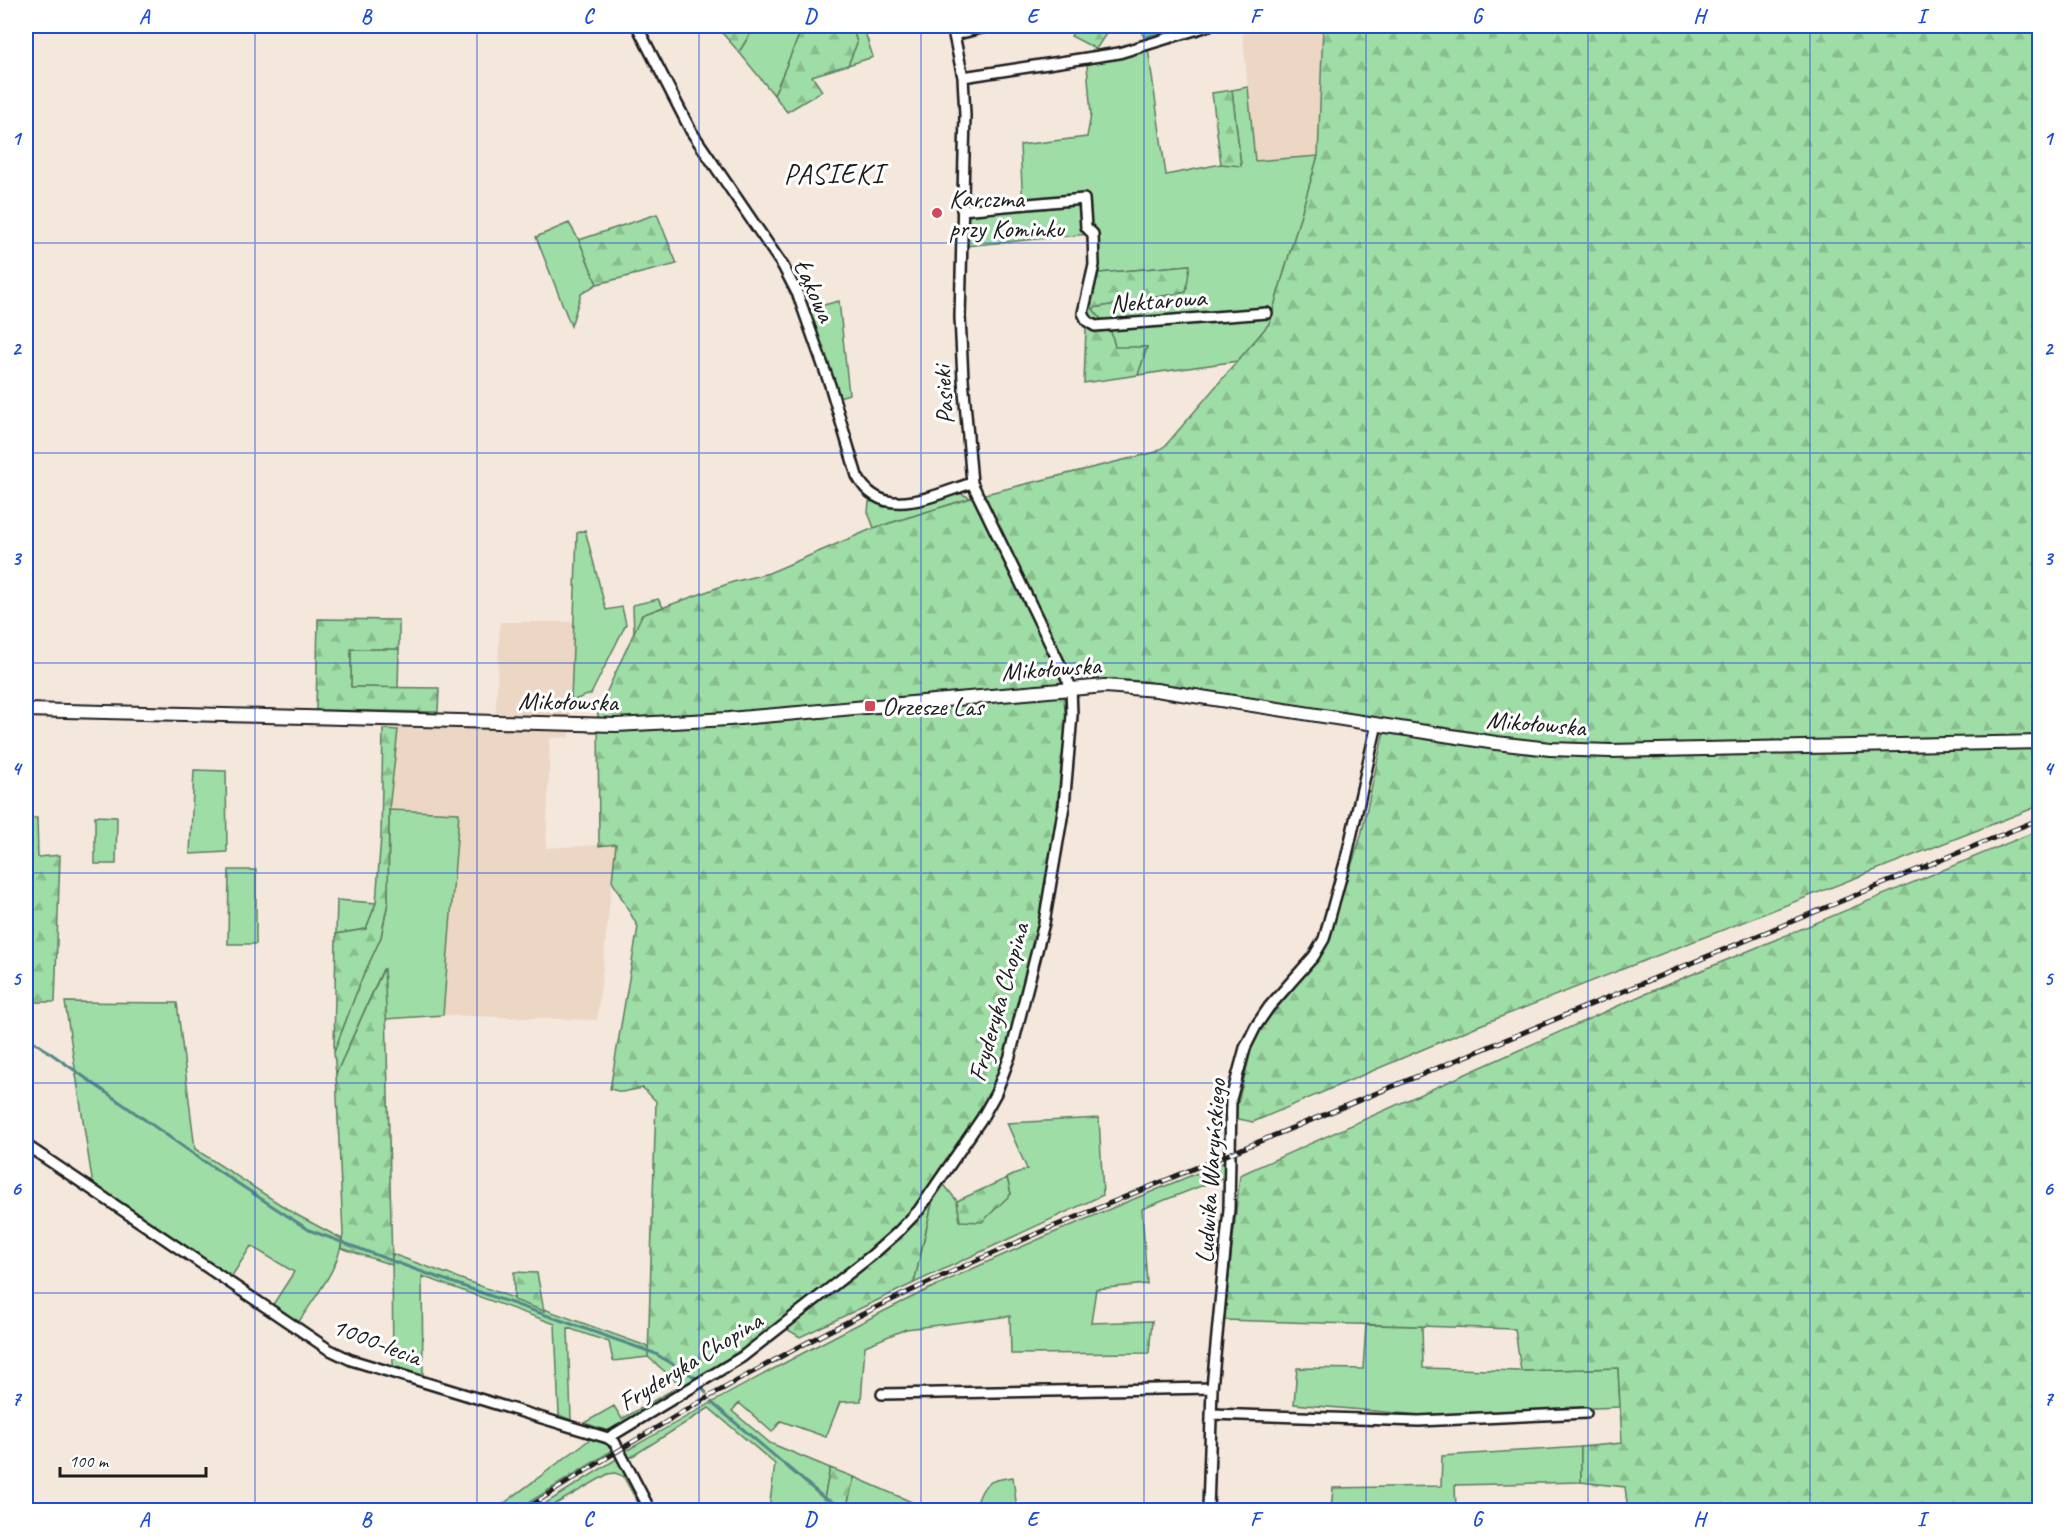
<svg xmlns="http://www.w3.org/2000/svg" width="2065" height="1536" font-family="Caveat,sans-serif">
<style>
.built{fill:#ecd6c4}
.grass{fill:#9edda5;stroke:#5d7c60;stroke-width:1.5}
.forest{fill:url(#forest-firs);stroke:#5d7c60;stroke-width:1.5}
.water{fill:url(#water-rules);stroke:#56878a;stroke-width:1.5}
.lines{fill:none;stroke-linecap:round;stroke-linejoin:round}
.stream{stroke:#56878a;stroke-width:3}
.street-casing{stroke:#1c1c1c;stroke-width:14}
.secondary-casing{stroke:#1c1c1c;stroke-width:16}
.street{stroke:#fff;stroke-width:9}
.secondary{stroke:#fff;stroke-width:12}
.rail-casing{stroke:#1c1c1c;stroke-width:5}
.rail{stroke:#fff;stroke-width:3;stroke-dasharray:9;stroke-linecap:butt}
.grid{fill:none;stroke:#1d4ed8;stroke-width:1.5;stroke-opacity:0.55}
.poi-dot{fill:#d1495b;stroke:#fff;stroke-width:2}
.labels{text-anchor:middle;stroke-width:6;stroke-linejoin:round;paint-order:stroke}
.poi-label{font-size:26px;fill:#1c1c1c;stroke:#fff;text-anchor:start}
.street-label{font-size:26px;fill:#1c1c1c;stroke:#fff}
.quarter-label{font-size:28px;letter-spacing:1.5px;fill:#1c1c1c;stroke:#fff}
.neatline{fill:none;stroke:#1d4ed8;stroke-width:2}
.grid-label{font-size:20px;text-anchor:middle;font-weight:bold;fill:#1d4ed8}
</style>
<defs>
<pattern id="forest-firs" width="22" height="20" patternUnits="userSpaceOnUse" patternTransform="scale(1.5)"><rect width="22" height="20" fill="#9edda5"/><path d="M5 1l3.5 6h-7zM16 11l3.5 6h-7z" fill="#88bd8d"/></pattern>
<pattern id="water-rules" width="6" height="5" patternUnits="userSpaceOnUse" patternTransform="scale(1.5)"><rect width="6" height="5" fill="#7dced4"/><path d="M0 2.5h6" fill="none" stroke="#6bb0b5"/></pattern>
</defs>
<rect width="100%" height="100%" fill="#f4e7dc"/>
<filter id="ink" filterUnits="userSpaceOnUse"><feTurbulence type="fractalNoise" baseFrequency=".0167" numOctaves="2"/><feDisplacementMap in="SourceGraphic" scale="12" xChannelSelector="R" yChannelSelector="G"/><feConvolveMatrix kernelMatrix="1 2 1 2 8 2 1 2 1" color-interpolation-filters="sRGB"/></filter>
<g filter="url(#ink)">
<path class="built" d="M1242,26H1323L1318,156L1255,162Z
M500,622H573L570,737L550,738L546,848L616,844L597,1020L443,1015L459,813L390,810L398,724L495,729Z"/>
<path class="grass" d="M755,26H803L774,95L739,52Z
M852,26H863L873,57L848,65L857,43Z
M1148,48L1166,175L1221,164L1241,165L1232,90L1248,87L1255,161L1318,156L1269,324L1238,361L1138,375L1147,347L1115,348L1111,332L1092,308L1186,292L1189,265L1088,274L1089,234L965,246V215L1023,209L1020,145L1087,137L1091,115L1087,65Z
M569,223L579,240L597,284L581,294L571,326L536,237Z
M839,301L849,394L839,397L809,309Z
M957,492L971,498L874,528L868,512L869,502L874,501L883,507L899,508Z
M585,530L606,610L622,607L626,624L591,694L571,701L577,533Z
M658,599L663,607L642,615L634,634L633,605Z
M351,649H399L398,688L351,687Z
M194,770L226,771L227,852L190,854Z
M389,810L459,813L443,1015L386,1019L383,969L336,1074L334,1052L360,983L381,937L388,902Z
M95,816L117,817L116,864H95Z
M229,870H256V944H228Z
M337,900L376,903L366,929L336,934Z
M65,1002L177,1003L195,1149L295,1214L342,1239C339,1269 314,1298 298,1323L272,1306L294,1272L251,1246L230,1279L93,1186Z
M1099,1118L1103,1195L914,1283L938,1177L957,1201L960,1221L1011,1194L1007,1178L1027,1169L1007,1123Z
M1225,1162L1224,1177L1142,1209L1147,1284L1096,1289L1091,1323L1152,1321L1149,1353L1011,1354L1010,1316L906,1329L865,1346L861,1401L840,1402L826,1437L781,1421L772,1432L739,1403L732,1411L770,1443L830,1468L822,1510H777L769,1509L775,1464L709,1408L628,1459L624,1452C724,1395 825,1339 929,1289C1026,1243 1125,1202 1225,1162Z
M392,1254L649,1347L648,1357L613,1361L609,1342L568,1328L571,1420L559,1415L555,1324L422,1276L423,1376L393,1366Z
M1366,1325L1422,1326L1423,1368L1521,1371L1618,1368L1620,1407L1420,1415L1294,1404L1297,1368L1363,1369Z
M681,1385L683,1387L612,1430H605L584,1423L614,1406L622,1419Z
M593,1437L604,1441L613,1450L517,1510H495Z
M1581,1447V1482L1455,1485L1456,1510H1331L1333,1488L1441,1486L1442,1456Z
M618,1458L646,1510H642L623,1476L615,1473L608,1474L545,1510H535Z
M854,1477L930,1510H846Z
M1013,1477L1017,1510H974C985,1483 983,1481 1013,1477Z"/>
<path class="forest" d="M716,26H755L739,52Z
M803,26H852L857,43L848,65L812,76L822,91L787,112L774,95Z
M1077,26H1111L1096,49L1071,36Z
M1323,26H2039V806L1475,1027L1253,1122L1234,1118L1255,1035L1323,952L1361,836L1386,722L1143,681L1062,677L1066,722L1051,864L1040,923L1007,1056L993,1092L938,1177L914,1283L800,1337L780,1325L741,1354L683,1387L648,1357L656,1101L643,1088L622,1092L610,1089L638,927L612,881L616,844L599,846L598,711L642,615L733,582L769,573L874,528L981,495L1156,452L1166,445L1269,324L1318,156Z
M1232,90L1241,166L1221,164L1212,93Z
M657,214L677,264L597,284L579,240Z
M1190,265L1186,292L1092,308L1111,332L1115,347H1147L1138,375L1084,383L1088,274Z
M318,619L399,620V649H351V687L439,688L438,712L316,710Z
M383,729L398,730L389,810L388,902L381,937L360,983L334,1052L336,934L366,929L376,903L381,836Z
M26,818H37L38,857L60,855L55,1002H26Z
M2039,830V1510H1628L1625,1487L1581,1482V1447L1622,1443L1618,1368L1521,1371L1515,1329L1224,1320L1240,1175L1640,996Z
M384,968L386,1007L392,1265L341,1248L343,1234L336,1074Z
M1007,1178L1011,1194L982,1222L960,1221L957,1201Z
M514,1272L537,1273L544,1311L514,1300Z
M830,1468L854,1477L846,1510H838L823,1504Z"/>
<path class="water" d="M1141,26H1183L1144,37L1140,30Z"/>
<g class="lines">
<path class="stream" d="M26,1036L202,1160L309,1230L414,1269L654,1353L698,1379
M702,1387L706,1393
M711,1402L824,1498L851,1510"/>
<defs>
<path id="street" d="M637,26L691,131L783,266L798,295L830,385L857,476C882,523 933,495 972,483
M954,35L989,26
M963,77L1119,53L1208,26
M962,210L1084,199L1086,227L1093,234L1094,265L1083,313L1087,321L1095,326L1267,313
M26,1145L328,1349L351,1360L608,1438L615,1443L650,1510
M882,1394L1212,1388
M1211,1414L1419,1421L1586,1413
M608,1438L742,1357L871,1256L897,1233L919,1210L982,1118L996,1093L1010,1056L1044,923L1064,806L1072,715L1071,687L972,483L963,379L960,317L965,115L963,77L952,26
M1208,1510L1212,1388L1229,1209L1231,1099L1245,1048L1256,1026L1269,1007L1314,956L1324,939L1346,859L1377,724"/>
<path id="secondary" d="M26,710L616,725L729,719L1105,686L1156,690L1496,743L1550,749L1610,751L2040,742"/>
</defs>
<use href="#street" class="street-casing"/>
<use href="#secondary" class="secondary-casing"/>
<use href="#street" class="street"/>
<use href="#secondary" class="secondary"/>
<defs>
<path id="rail" d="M524,1510C631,1441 741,1375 855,1318C918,1286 982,1258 1045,1230L2040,819"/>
</defs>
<use href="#rail" class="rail-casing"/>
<use href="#rail" class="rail"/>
</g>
</g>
<path class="grid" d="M255,26V1510M477,26V1510M699,26V1510M921,26V1510M1144,26V1510M1366,26V1510M1588,26V1510M1810,26V1510M26,243H2040M26,453H2040M26,663H2040M26,873H2040M26,1083H2040M26,1293H2040"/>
<g class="poi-dot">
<circle cx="937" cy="213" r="6"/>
<rect x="864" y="700" width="12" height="12" rx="3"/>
</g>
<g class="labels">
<g class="poi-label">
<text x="949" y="207">Karczma<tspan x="949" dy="30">przy Kominku</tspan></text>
<text x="882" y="715">Orzesze Las</text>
</g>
<g class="street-label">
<text transform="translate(815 290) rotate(66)" y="9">Łąkowa</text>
<text transform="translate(1158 300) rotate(-4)" y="9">Nektarowa</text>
<text transform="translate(943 395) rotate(-94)" y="9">Pasieki</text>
<text transform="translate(1051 668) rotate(-4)" y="9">Mikołowska</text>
<text transform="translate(568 701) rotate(1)" y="9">Mikołowska</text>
<text transform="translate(1536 723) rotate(5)" y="9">Mikołowska</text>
<text transform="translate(998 1002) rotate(-74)" y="9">Fryderyka Chopina</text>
<text transform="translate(1210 1171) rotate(-86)" y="9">Ludwika Waryńskiego</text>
<text transform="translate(377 1341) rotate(21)" y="9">1000-lecia</text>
<text transform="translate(690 1361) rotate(-32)" y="9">Fryderyka Chopina</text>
</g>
<g class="quarter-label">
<text x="834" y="183">PASIEKI</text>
</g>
</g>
<rect width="2065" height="1536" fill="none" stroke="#fff" stroke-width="66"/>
<path d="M60 1467v9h146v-9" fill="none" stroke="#1c1c1c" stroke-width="3"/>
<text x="69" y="1467" font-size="18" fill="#1c1c1c" stroke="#ffffff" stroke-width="4.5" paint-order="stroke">100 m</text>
<rect x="33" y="33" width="1999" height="1470" class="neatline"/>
<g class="grid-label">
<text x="144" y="23">A</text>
<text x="366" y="23">B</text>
<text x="588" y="23">C</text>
<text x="810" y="23">D</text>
<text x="1032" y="23">E</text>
<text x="1255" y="23">F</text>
<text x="1477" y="23">G</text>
<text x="1699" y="23">H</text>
<text x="1921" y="23">I</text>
<text x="16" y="145">1</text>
<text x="2048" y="145">1</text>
<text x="16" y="355">2</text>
<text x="2048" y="355">2</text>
<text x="16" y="565">3</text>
<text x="2048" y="565">3</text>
<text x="16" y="775">4</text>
<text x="2048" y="775">4</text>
<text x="16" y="985">5</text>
<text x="2048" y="985">5</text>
<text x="16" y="1195">6</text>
<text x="2048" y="1195">6</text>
<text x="16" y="1405">7</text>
<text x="2048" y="1405">7</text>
<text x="144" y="1526">A</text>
<text x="366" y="1526">B</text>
<text x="588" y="1526">C</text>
<text x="810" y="1526">D</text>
<text x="1032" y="1526">E</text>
<text x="1255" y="1526">F</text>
<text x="1477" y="1526">G</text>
<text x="1699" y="1526">H</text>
<text x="1921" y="1526">I</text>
</g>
</svg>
